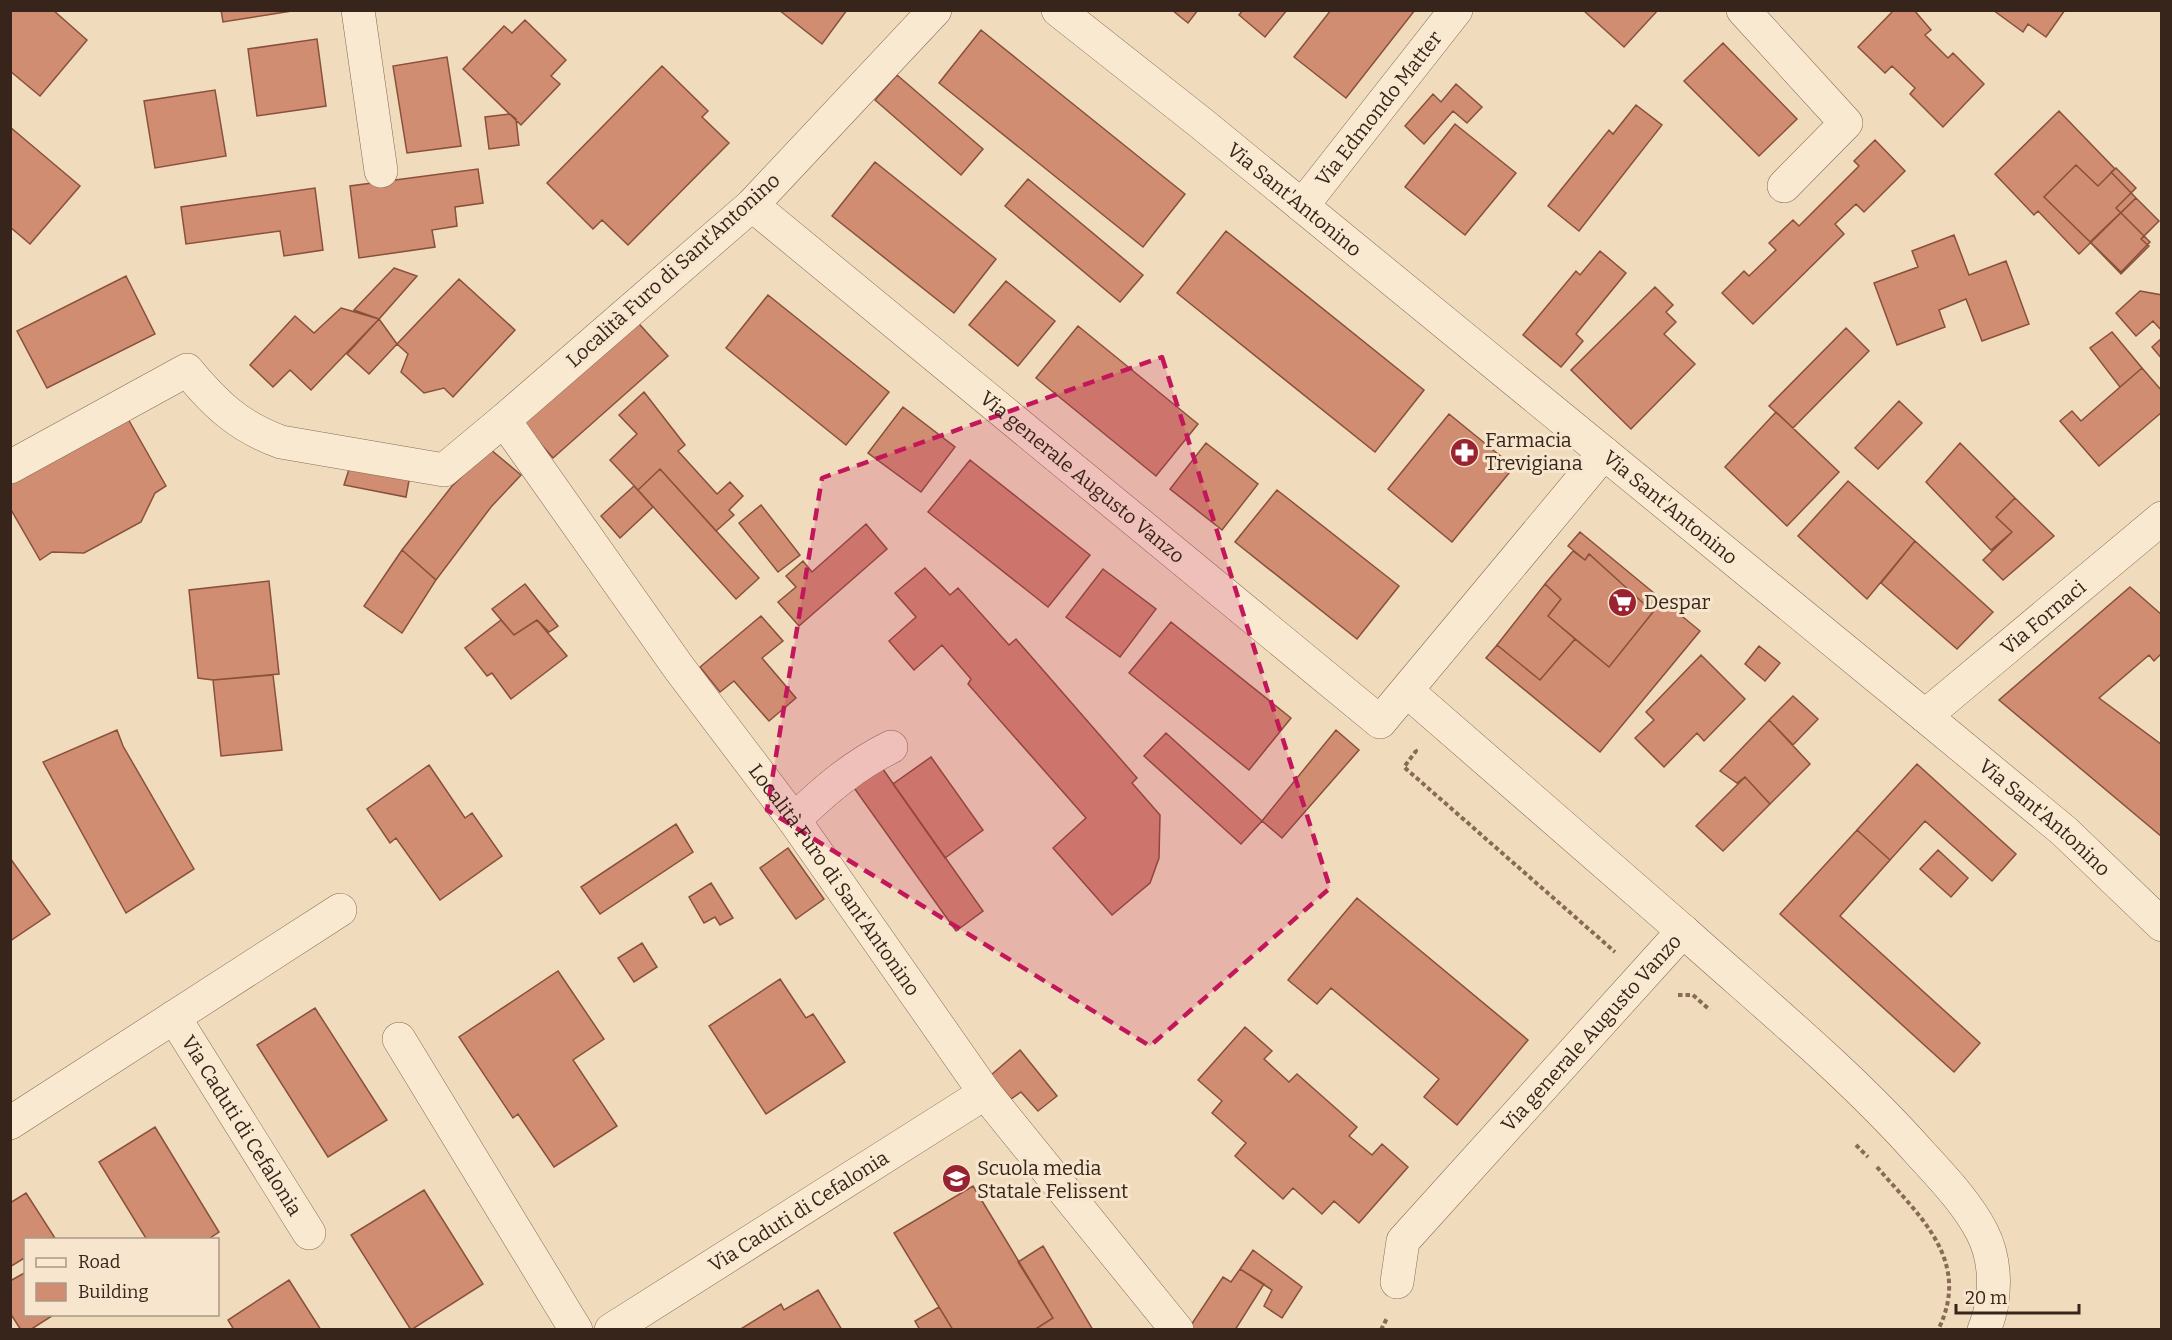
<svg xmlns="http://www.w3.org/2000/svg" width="2172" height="1340" font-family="Bitter,serif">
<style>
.building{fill:#d08d71;stroke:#89503a;stroke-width:1.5}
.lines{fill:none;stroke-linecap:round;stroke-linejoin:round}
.minor-casing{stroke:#886b55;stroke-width:34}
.path{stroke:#886b55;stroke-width:4;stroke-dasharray:4.5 3;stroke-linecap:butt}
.minor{stroke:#fae9d1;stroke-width:33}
.marked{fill:#c2185b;fill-opacity:0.2;stroke:#c2185b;stroke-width:4.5;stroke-dasharray:12 8;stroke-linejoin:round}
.labels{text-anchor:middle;stroke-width:6;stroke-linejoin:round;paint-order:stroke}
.street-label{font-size:20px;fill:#37251b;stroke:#f7e6cd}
.poi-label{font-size:20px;fill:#37251b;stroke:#f7e6cd;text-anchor:start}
</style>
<rect width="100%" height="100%" fill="#f0dbbd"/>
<path class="building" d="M10,10H53L87,40L40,96L10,71Z
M221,10H291L292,11L223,22Z
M779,10H847L822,44Z
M1172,10H1198L1188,23Z
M1243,10H1287L1265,37L1239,15Z
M1331,10H1415L1346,98L1294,57Z
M1583,10H1658L1624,47Z
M1894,10H1914L1931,30L1925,35L1948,58L1953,53L1984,84L1943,127L1910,94L1915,88L1892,66L1885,73L1858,47Z
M1993,10H2065L2046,37L2028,24L2023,32Z
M525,20L566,60L551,76L560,84L521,125L463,69L504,26L512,33Z
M981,30L1185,194L1143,247L939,83Z
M317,39L326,106L257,116L248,49Z
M1723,43L1797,119L1759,156L1684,81Z
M447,57L461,146L407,153L393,66Z
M662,66L708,111L702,117L729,143L628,245L602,220L593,229L547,183Z
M897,75L983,149L961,175L875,100Z
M1456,84L1482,107L1467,123L1453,111L1424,144L1405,126L1433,94L1441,102Z
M215,90L226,156L155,168L144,101Z
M1636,105L1662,125L1579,231L1548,206L1609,130L1613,134Z
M2059,111L2115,169L2111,172L2136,198L2079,254L2038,211L2034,215L1995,174Z
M510,114L516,119L519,145L489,149L485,117Z
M1455,124L1516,173L1465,235L1405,187Z
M10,127L80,186L30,244L10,227Z
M1875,140L1905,171L1864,212L1856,204L1835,224L1844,234L1753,324L1722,293L1744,271L1749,276L1776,250L1769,243L1793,220L1799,226L1859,166L1854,161Z
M875,162L996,259L954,313L832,216Z
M2076,165L2098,186L2116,168L2136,188L2116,208L2150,242L2121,272L2044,197Z
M478,169L483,203L455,207L457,226L432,230L435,247L359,258L350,186Z
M1028,179L1143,275L1120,302L1005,206Z
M315,188L323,250L284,256L280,231L186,244L181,207Z
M2136,198L2159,221L2141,239L2149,246L2121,274L2090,242Z
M1226,231L1424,390L1375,452L1177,293Z
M1954,235L1969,275L2006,261L2029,324L1982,341L1966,299L1939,310L1945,327L1897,345L1874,283L1918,267L1912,251Z
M1600,251L1626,273L1576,334L1583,341L1561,367L1523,335L1576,271L1580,275Z
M394,268L417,276L379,319L354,310Z
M126,276L155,334L47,388L17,331Z
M459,279L515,330L453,397L444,388L424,393L401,372L408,354L397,344Z
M1006,281L1055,321L1018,366L969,325Z
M1655,287L1673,305L1666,312L1676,322L1664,334L1695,364L1631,429L1571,370Z
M2140,291L2162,295V331L2153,321L2136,336L2116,313Z
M768,295L889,392L846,445L726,348Z
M341,308L379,319L311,390L290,370L273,387L250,365L295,316L314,333Z
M632,316L668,356L553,458L518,418Z
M379,319L397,344L369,374L347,354Z
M1078,326L1198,424L1156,476L1036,378Z
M1846,328L1869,351L1793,428L1769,406Z
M2112,332L2142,368L2120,387L2090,348Z
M2162,338V359L2152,347Z
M2142,368L2162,391V412L2099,466L2060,421L2072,411L2081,421Z
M644,392L685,445L678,451L717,494L730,482L743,496L729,510L734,515L716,531L660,469L638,490L610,460L637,434L619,415Z
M1899,401L1922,423L1878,469L1855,448Z
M903,407L955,447L921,492L868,453Z
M1776,412L1839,472L1787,526L1725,467Z
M1449,414L1514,467L1452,542L1388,489Z
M127,417L166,486L155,493L141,522L84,553L52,552L40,560L10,508V483Z
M1206,443L1258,484L1222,530L1170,489Z
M1960,443L2015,498L1996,517L2012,532L1991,550L1926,482Z
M490,449L521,475L491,507L436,580L402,550L452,486Z
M970,460L1090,555L1048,607L928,512Z
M351,463L410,475L406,497L344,485Z
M660,469L759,578L736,599L638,490Z
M1848,481L1915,541L1867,599L1798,536Z
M634,486L653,507L620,538L601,516Z
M1277,490L1399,586L1357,639L1235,542Z
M2015,498L2054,536L2003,580L1983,560L2012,532L1996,517Z
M761,505L800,555L778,572L739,523Z
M866,524L887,549L799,626L778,602L796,587L786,576L803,561L812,572Z
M1580,532L1700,631L1600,752L1486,658L1497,645L1540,680L1575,639L1609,667L1653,612L1589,554L1585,560L1568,546Z
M1915,541L1993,612L1957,649L1881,583Z
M402,550L436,580L402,633L364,606Z
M1573,551L1585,560L1589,554L1653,612L1609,667L1548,616L1561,599L1545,584Z
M925,568L950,595L958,588L1009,645L1016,639L1137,778L1132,783L1160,815L1159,858L1150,883L1112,915L1053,848L1086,818L968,684L971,679L942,645L914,670L889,641L916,617L895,593Z
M1103,569L1156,609L1120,657L1066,617Z
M269,581L279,674L213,680L198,678L189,590Z
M525,584L558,626L549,632L537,620L514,635L492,609Z
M1545,584L1561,599L1548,616L1575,639L1540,680L1497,645Z
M2130,587L2162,615V653L2154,661L2149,655L2099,698L2162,745V837L1999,700Z
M761,616L783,641L762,658L796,698L769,721L734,681L720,692L700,667Z
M501,620L514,635L537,620L567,656L511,699L492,673L487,676L465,648Z
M1171,622L1291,718L1249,770L1129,673Z
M1759,646L1780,663L1765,681L1745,664Z
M1701,655L1745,699L1704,741L1697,733L1664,767L1635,738L1654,720L1646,712Z
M273,675L282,750L221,756L213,680Z
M1793,696L1818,719L1793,745L1769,720Z
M1769,720L1810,764L1770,804L1745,777L1737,783L1720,771Z
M117,730L123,746L194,869L126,913L43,762Z
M1336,730L1359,750L1282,838L1262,821Z
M1166,733L1262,821L1241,844L1144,756Z
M931,757L983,830L945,858L893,784Z
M1917,764L2016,854L1992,881L1925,821L1890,860L1857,830Z
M429,765L465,818L472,813L502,856L440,900L396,838L390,843L367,809Z
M880,765L983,911L956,931L852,785Z
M1745,777L1770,804L1723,851L1696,826Z
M676,824L693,852L600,914L581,887Z
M1857,830L1890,860L1840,916L1980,1043L1954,1072L1780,914Z
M788,848L824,899L796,919L760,868Z
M1938,850L1968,878L1951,897L1920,869Z
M10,858L50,914L10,941Z
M711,883L733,918L720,925L715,917L704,923L689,897Z
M1357,898L1528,1040L1457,1125L1424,1097L1439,1079L1331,988L1317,1004L1288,980Z
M642,943L657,967L634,982L618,958Z
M558,971L604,1039L573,1060L617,1126L554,1167L518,1114L513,1118L459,1037Z
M780,979L806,1018L813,1014L845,1062L766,1114L709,1026Z
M315,1008L387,1120L328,1157L257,1045Z
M1245,1027L1272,1051L1264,1059L1289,1082L1297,1074L1357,1127L1349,1136L1372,1155L1382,1144L1408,1167L1359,1223L1334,1201L1322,1214L1293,1188L1283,1199L1235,1156L1246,1143L1212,1113L1222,1101L1198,1080Z
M1020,1050L1057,1096L1038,1111L1021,1092L1011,1099L991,1075Z
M155,1127L219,1232L207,1240H147L99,1162Z
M973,1186L1053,1318L1034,1330H953L894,1233Z
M424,1190L483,1284L411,1330L351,1235Z
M26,1193L55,1238L26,1240V1257L10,1267V1203Z
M1043,1246L1093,1330H1034L1053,1318L1018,1262Z
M1253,1250L1302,1287L1282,1318L1264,1306L1272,1290L1240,1269Z
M1240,1269L1264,1284L1235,1330H1194L1191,1325L1223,1277L1231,1282Z
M26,1272V1314H55L30,1330H21L10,1313V1281Z
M289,1280L321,1330H234L228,1320Z
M818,1290L842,1330H739L781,1304L784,1310Z
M939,1307L953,1330H920L915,1321Z"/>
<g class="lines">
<defs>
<g id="minor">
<path d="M358,10L381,171"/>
<path id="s1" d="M935,10L752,205L504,420L679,668L794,820L985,1093L1177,1330"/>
<path id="s2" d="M1058,10L1201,123L1925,716L2064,831L2162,925"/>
<path d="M1743,10L1846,123L1784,186"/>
<path id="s3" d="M752,205L1380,722L1604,453"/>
<path id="s4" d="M1302,206L1456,10"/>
<path d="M10,467L187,370C215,404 239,427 281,442L444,470L504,420"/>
<path id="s5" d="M1925,716L2162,518"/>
<path d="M794,820C824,791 854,765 891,747"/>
<path d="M1683,931C1763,1003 1848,1072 1920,1153C1942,1177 1967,1203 1982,1232C1997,1261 1997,1300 1984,1330"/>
<path id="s6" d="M174,1017L309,1233"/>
<path d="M399,1039L576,1330"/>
<path d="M10,1123L340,910"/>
<path id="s7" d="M1397,1282L1403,1241L1683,931L1407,691"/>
<path id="s8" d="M611,1330L985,1093"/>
</g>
</defs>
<use href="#minor" class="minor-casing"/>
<path class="path" d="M1415,750L1416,751L1404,767L1615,952
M1678,995H1693L1710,1010
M1856,1145L1868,1157
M1877,1167C1918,1215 1973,1260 1938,1330
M1381,1330L1387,1318"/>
<use href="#minor" class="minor"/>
</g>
<path class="marked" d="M1162,357L1330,888L1150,1046L767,810L822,478Z"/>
<defs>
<symbol id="pharmacy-disc" viewBox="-11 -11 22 22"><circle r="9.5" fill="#9a2331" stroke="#f7e6cd"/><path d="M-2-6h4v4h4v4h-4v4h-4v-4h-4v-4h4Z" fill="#fff"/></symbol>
<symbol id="supermarket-disc" viewBox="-11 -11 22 22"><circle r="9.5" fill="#9a2331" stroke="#f7e6cd"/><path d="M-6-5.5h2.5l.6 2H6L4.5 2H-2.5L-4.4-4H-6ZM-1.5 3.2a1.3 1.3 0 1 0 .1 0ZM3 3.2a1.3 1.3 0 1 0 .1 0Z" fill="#fff"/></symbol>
<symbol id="school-disc" viewBox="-11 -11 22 22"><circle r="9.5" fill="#9a2331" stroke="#f7e6cd"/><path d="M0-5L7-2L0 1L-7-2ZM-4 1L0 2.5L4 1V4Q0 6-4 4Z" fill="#fff"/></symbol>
</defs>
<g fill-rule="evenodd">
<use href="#pharmacy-disc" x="1448" y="436" width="33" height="33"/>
<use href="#supermarket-disc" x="1606" y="586" width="33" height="33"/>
<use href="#school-disc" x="940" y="1162" width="33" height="33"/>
</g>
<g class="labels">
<g class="street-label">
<text dy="7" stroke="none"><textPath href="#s4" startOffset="124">Via Edmondo Matter</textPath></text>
<text dy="7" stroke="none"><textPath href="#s2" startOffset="303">Via Sant'Antonino</textPath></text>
<text transform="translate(673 270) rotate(-42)" y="7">Località Furo di Sant'Antonino</text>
<text dy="7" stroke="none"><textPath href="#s3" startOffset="428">Via generale Augusto Vanzo</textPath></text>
<text dy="7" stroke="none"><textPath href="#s2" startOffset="789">Via Sant'Antonino</textPath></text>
<text dy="7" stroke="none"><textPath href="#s5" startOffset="154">Via Fornaci</textPath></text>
<text dy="7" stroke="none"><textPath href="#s2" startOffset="1275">Via Sant'Antonino</textPath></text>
<text dy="7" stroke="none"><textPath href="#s1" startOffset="1162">Località Furo di Sant'Antonino</textPath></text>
<text dy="7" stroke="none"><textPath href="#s7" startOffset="322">Via generale Augusto Vanzo</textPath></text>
<text dy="7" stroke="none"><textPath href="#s6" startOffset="128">Via Caduti di Cefalonia</textPath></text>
<text dy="7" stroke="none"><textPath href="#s8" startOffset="222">Via Caduti di Cefalonia</textPath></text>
</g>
<g class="poi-label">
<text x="1485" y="447">Farmacia<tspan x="1485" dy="23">Trevigiana</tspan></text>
<text x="1644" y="609">Despar</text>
<text x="977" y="1175">Scuola media<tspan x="977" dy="23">Statale Felissent</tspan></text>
</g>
</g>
<rect width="2172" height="1340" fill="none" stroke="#37251b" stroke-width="24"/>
<rect x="24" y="1238" width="195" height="78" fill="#f7e6cd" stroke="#aa9986" stroke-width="1.5"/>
<rect x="36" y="1258" width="30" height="9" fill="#fae9d1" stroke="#aa9986" stroke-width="1.5"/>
<text x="78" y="1268" font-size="18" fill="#37251b">Road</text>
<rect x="36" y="1283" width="30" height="18" fill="#d08d71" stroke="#aa9986" stroke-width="1.5"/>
<text x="78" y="1298" font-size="18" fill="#37251b">Building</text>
<path d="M1956 1304v9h123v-9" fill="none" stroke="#37251b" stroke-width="3"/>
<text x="1965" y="1304" font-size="18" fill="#37251b" stroke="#f7e6cd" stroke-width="4.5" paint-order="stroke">20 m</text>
</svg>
